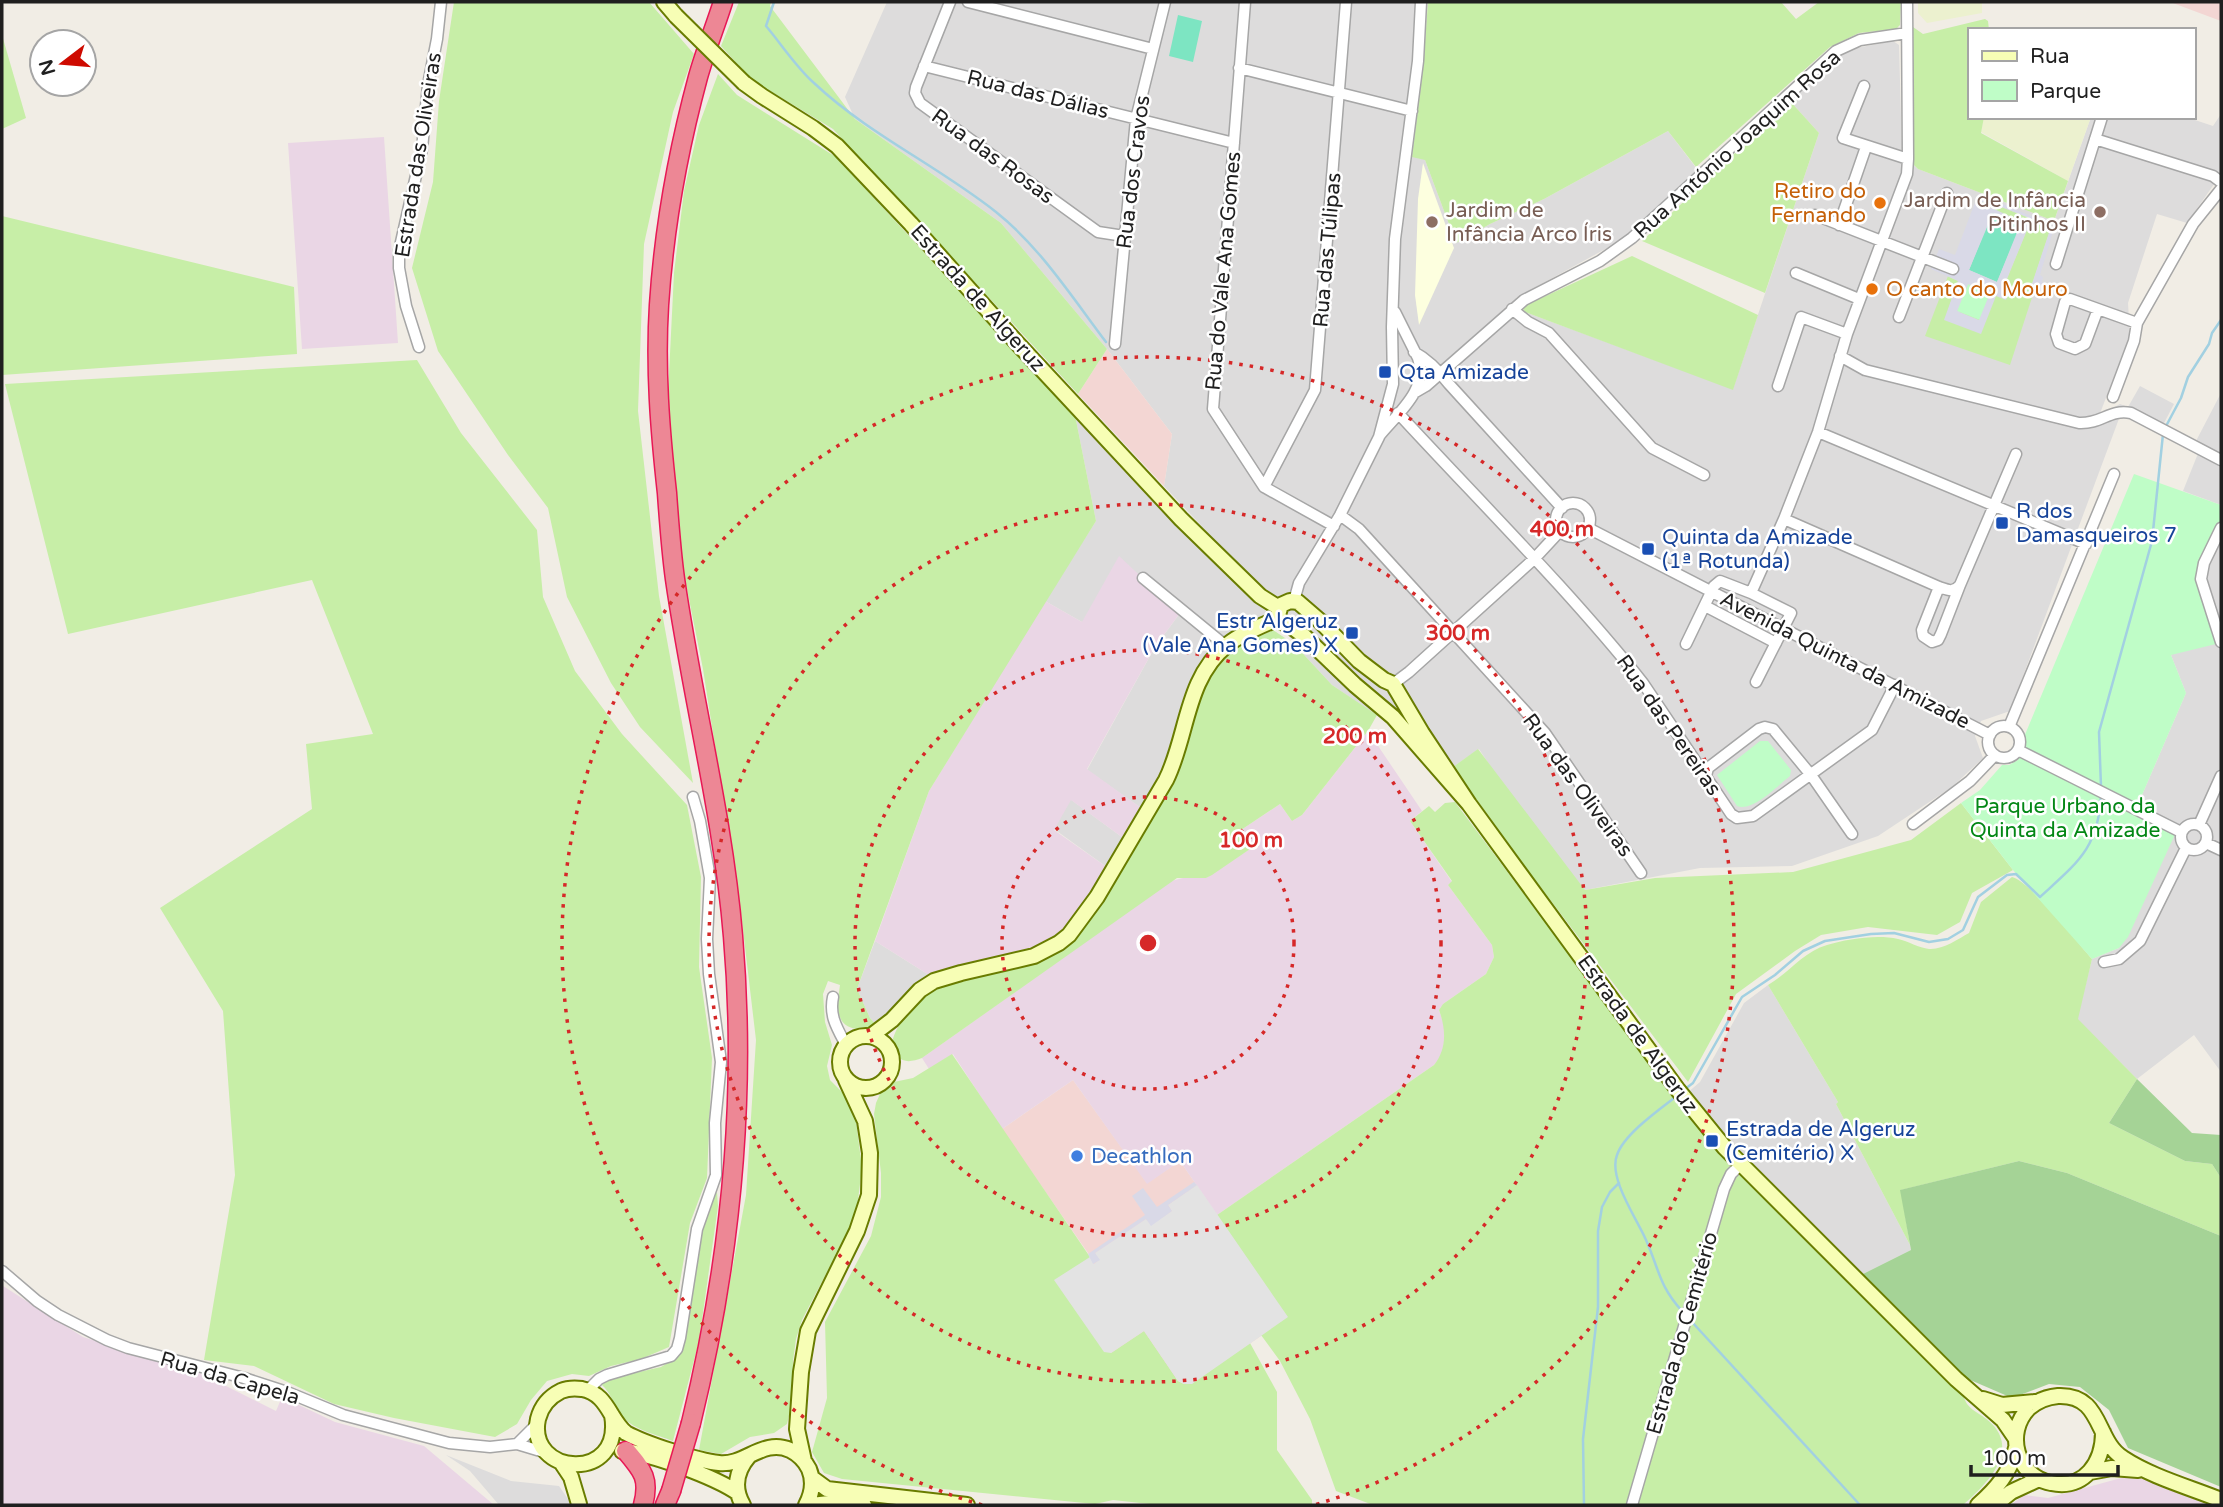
<svg xmlns="http://www.w3.org/2000/svg" width="2223" height="1507" font-family="'Varela Round',sans-serif">
<style>
.residential{fill:#dddcdc}
.commercial{fill:#f3d6d3}
.industrial{fill:#ead6e5}
.education{fill:#fdffdf}
.farmland{fill:#ecf1cf}
.grass{fill:#c7eea7}
.forest{fill:#a5d396}
.park{fill:#bffdc7}
.pitch{fill:#7de5c2}
.parking{fill:#e3e3e3}
.plaza{fill:#d9d9e7;fill-rule:evenodd}
.lines{fill:none;stroke-linecap:round;stroke-linejoin:round}
.stream{stroke:#a2d0e1;stroke-width:2.5}
.street-casing{stroke:#a6a6a6;stroke-width:13}
.secondary-casing{stroke:#697c00;stroke-width:18}
.highway-casing{stroke:#e81855;stroke-width:21}
.street{stroke:#fff;stroke-width:10}
.secondary{stroke:#f7feb5;stroke-width:14}
.highway{stroke:#ed8795;stroke-width:18}
.secondary-bridge-casing{stroke:#697c00;stroke-width:18;stroke-linecap:butt}
.highway-bridge-casing{stroke:#e81855;stroke-width:21;stroke-linecap:butt}
.secondary-bridge{stroke:#f7feb5;stroke-width:14}
.highway-bridge{stroke:#ed8795;stroke-width:18}
.ring{fill:none;stroke:#d62828;stroke-width:3.5;stroke-dasharray:3.5 7}
.food-dot{fill:#e8710a;stroke:#fff;stroke-width:2.5}
.education-dot{fill:#8d6e63;stroke:#fff;stroke-width:2.5}
.transit-dot{fill:#1a4fb4;stroke:#fff;stroke-width:2.5}
.shop-dot{fill:#3f7fe0;stroke:#fff;stroke-width:2.5}
.labels{text-anchor:middle;stroke-width:5;stroke-linejoin:round;paint-order:stroke}
.street-label{font-size:21px;fill:#1f1f1f;stroke:#fff}
.food-label{font-size:21px;fill:#c56008;stroke:#fff;text-anchor:end}
.education-label{font-size:21px;fill:#785e54;stroke:#fff;text-anchor:end}
.transit-label{font-size:21px;fill:#164399;stroke:#fff;text-anchor:start}
.park-label{font-size:21px;fill:#038715;stroke:#fff}
.shop-label{font-size:21px;fill:#366cbe;stroke:#fff;text-anchor:start}
.centre{fill:#d62828;stroke:#fff;stroke-width:3.5}
.ring-label{font-size:21px;text-anchor:middle;font-weight:bold;fill:#d62828;stroke:#fff;stroke-width:5;stroke-linejoin:round;paint-order:stroke}
</style>
<rect width="100%" height="100%" fill="#f1ede5"/>
<path class="residential" d="M887,2H1428L1423,69L1425,160L1456,243L1490,224L1544,199L1668,131L1700,173L1629,236L1516,298L1525,312L1733,389L1819,133L1790,101L1833,58L1851,49L1893,41L1899,45L1902,153L1918,169L2054,221L2091,117H2186L2213,126L2221,114V174L2187,223L2157,214L2128,303L2130,335L2099,416L2120,404L2128,407L2140,386L2174,404L2163,425L2196,441L2221,393V505L2183,491L2201,446L2123,408L2010,711L1981,721L1975,736L1983,758L1952,787L1878,836L1792,866L1700,868L1585,890L1515,804L1479,749L1453,767L1332,685L1294,644L1259,587L1164,486L1172,434L1107,349L1001,223L855,119L845,97Z
M1075,415L1178,525L1271,616L1228,639L1169,767L1144,810L1087,770L1155,647L1180,613L1082,622L1045,601L1096,521Z
M2221,528V1072L2194,1035L2137,1079L2077,1019L2092,959L2119,948L2136,809L2186,693L2171,655Z
M1070,799L1126,840L1108,868L1054,829Z
M875,941L929,975L898,1000L885,1022L877,1026L870,1018L857,989Z
M1768,985L1838,1102L1836,1104L1910,1245L1911,1250L1861,1275L1745,1163L1687,1093L1700,1082L1744,1003Z
M446,1455L511,1481L559,1486L570,1502L569,1505H499L470,1471Z"/>
<path class="commercial" d="M2170,2H2221V21Z
M1107,349L1172,434L1164,486L1078,394Z
M1073,1080L1147,1183L1180,1161L1288,1317L1192,1384L1111,1353L1090,1256L1002,1129Z"/>
<path class="industrial" d="M384,137L398,343L302,349L288,143Z
M1119,556L1180,613L1155,647L1087,769L1144,810L1126,840L1071,800L1054,830L1108,868L1074,924L1038,950L1036,946L929,975L875,941L929,791L1045,601L1082,622Z
M1368,731L1422,811L1410,821L1452,882L1448,885L1492,945L1494,957L1486,974L1443,1004L1439,1010L1445,1028L1444,1043L1441,1057L1434,1065L1217,1215L1180,1161L1147,1184L1073,1080L1002,1129L953,1054L929,1069L922,1058L1171,881L1187,877L1206,878L1253,847L1241,830L1280,804L1292,821L1302,815Z
M3,1286L83,1337L202,1374L276,1411L282,1397L335,1422L424,1446L494,1505H2Z
M2132,1475L2163,1486L2208,1505H2011L2024,1495L2048,1498Z"/>
<path class="education" d="M1423,163L1454,248L1419,325L1415,295L1418,199Z"/>
<path class="farmland" d="M1918,2H1982V13L1927,23L1918,13Z
M1984,117H2091L2068,181L1981,132Z"/>
<path class="grass" d="M454,2H649L694,54L673,112L644,244L638,411L659,596L693,783L640,727L611,683L567,597L548,508L508,455L438,351L412,268L433,182L439,101Z
M739,2H771L770,6L855,119L1001,223L1107,349L1078,394L833,129L752,80L721,46Z
M1428,2H1781L1796,19L1819,2H1901L1900,25L1896,29L1859,33L1830,47L1696,167L1668,131L1544,199L1490,224L1456,243L1425,160L1412,157L1423,69Z
M1985,19L1988,21L1989,30H1969V117H1984L1981,133L2068,181L2054,221L1918,169L1913,164V27L1923,34Z
M2,35L26,118L2,129Z
M718,74L737,95L836,157L1075,415L1096,521L929,791L857,989L870,1018L877,1026C864,1031 843,1032 839,1014C836,1005 839,994 840,985L828,981L823,994L825,1022L832,1045L827,1066L830,1080L845,1095L856,1121L862,1168L856,1216L802,1320L796,1339L793,1361L792,1404L787,1424L774,1433L750,1437L721,1454L699,1450L746,1195L756,1040L741,913L703,669L683,569L668,434L669,374L674,273L684,191L699,125Z
M1790,101L1819,133L1765,293L1642,241Z
M1986,201L2045,224L2049,233L2032,284L2036,285L2010,365L1925,336L1948,276L1958,281L1945,319L1996,295L2006,299L2005,284L2029,225L1980,204Z
M2,216L294,287L297,354L2,375Z
M1632,256L1758,315L1733,390L1525,312L1522,307Z
M417,360L461,433L537,530L543,597L575,671L622,734L687,805L701,877L699,967L712,1058L707,1178L690,1223L669,1347L641,1359L611,1366L589,1376L572,1374L547,1381L531,1400L517,1424L495,1437L394,1418L334,1404L254,1366L204,1360L235,1175L223,1011L160,908L312,809L306,744L373,734L312,580L68,634L5,384Z
M1273,630L1294,644L1332,685L1377,715L1368,731L1302,815L1292,821L1280,804L1241,830L1253,847L1212,875L1206,878H1177L922,1058C913,1061 905,1064 897,1056C878,1040 920,996 935,987C946,981 960,980 972,977C995,971 1018,966 1041,960C1055,954 1066,946 1077,935L1138,840L1178,773L1201,689L1212,671L1231,649Z
M1478,749L1585,890L1655,878L1793,872L1911,840L1961,803L2013,870L1972,893L1960,922L1937,935L1868,927L1821,935L1795,951L1736,994L1688,1082L1533,877L1453,767Z
M1455,802L1673,1093L1960,1388C1962,1393 1964,1399 1967,1404C1973,1412 1985,1416 1992,1424C2020,1453 1984,1486 1963,1505H1373L1336,1491L1310,1419L1280,1361L1261,1335L1287,1317L1217,1215L1434,1065C1447,1049 1446,1029 1439,1010L1443,1004L1486,974L1494,957L1492,945L1448,885L1452,881L1410,821L1429,806L1435,812L1445,803Z
M2012,877C2030,881 2077,942 2092,959L2078,1019L2137,1079L2109,1123L2185,1161L2212,1164L2221,1178V1236L2067,1173L2019,1161L1901,1190L1910,1245L1836,1104L1838,1102L1768,985C1789,973 1803,952 1827,945C1847,939 1877,934 1898,939C1908,941 1919,948 1929,949C1943,950 1958,939 1969,933L1981,902Z
M952,1054L1090,1257L1111,1353L1144,1331L1178,1381L1184,1384L1192,1383L1250,1343L1277,1392V1450L1312,1500V1505H1159L1113,1500L1095,1504L842,1479L824,1473L812,1452L827,1398L825,1322L871,1236L881,1197V1173L874,1114L876,1103L880,1094L887,1086L894,1082L913,1078Z
M717,1192L718,1206L699,1341L673,1441C658,1435 634,1430 623,1417C614,1406 612,1394 601,1384L617,1377L661,1367L679,1356L704,1217Z"/>
<path class="forest" d="M2137,1079L2192,1133L2221,1135V1178L2212,1164L2185,1161L2109,1123Z
M2019,1161L2067,1173L2221,1236V1487L2128,1448L2109,1410L2080,1387L2049,1384L2012,1398L1968,1379L1861,1275L1911,1250L1900,1190Z"/>
<path class="park" d="M1968,284L1990,293L1980,320L1957,311Z
M2134,474L2221,505V528L2201,579L2216,644L2171,655L2186,693L2136,809L2177,830L2128,937L2119,948L2092,959L2013,870L1961,803L1980,790L2002,765H2009L2018,760L2024,737Z
M1760,741H1768L1791,770L1790,776C1777,786 1753,812 1737,806L1717,775Z"/>
<path class="pitch" d="M1178,15L1202,21L1193,62L1169,56Z
M1992,213L2021,225L1997,282L1969,270Z"/>
<path class="parking" d="M1197,1185L1288,1317L1192,1384H1184L1178,1381L1144,1331L1111,1353L1104,1352L1054,1280L1090,1257L1094,1264L1099,1260L1095,1253L1146,1219L1151,1225L1172,1211L1168,1205Z"/>
<path class="plaza" d="M1986,197L2050,224L2053,231L2040,275L2043,277L2042,282L2058,287L2056,292L2032,284L2049,233L2045,224L1986,201L1981,203L2029,225L2005,283L2011,287L2006,300L1996,296L1981,334L1944,320L1958,281L1931,269L1939,249L1955,255L1976,200ZM1993,213L2020,225L1997,282L1969,270ZM1968,284L1990,293L1979,320L1957,311Z
M1194,1182L1197,1185L1168,1205L1172,1211L1151,1226L1146,1219L1095,1253L1100,1260L1093,1264L1088,1254L1145,1215L1132,1196L1143,1188L1157,1207Z"/>
<g class="lines">
<path class="stream" d="M774,2L766,26C782,45 796,67 814,83C868,134 938,166 996,212C1040,247 1072,297 1106,342
M2165,428L2181,398L2188,377L2209,344L2212,333L2221,320
M2101,787L2099,732L2152,541L2163,434
M1685,1089L1693,1083L1742,997L1775,975L1803,951L1825,941L1871,934L1894,933L1929,942L1948,939L1963,930L1978,897L2007,875L2016,874L2040,897C2077,863 2099,848 2101,794
M1678,1095C1660,1109 1624,1134 1617,1155C1608,1178 1637,1219 1646,1240C1659,1269 1659,1286 1682,1311
M1692,1322L1860,1505
M1584,1505L1583,1439L1598,1307V1231L1602,1207L1610,1192L1619,1183"/>
<defs>
<path id="street" d="M950,2L916,87L915,93L920,103L1098,232L1124,236
M968,2L1153,49
M1245,2L1213,409L1264,487L1334,526
M924,66L1234,143
M1239,68L1412,111
M1864,86L1843,138L1908,159
M2095,139L2213,176L2221,182
M1815,215L1953,269
M1839,225L1866,147
M2056,264L2102,117
M1796,273L1859,299
M1512,309L1528,322L1549,333L1652,448L1704,475
M2098,309L2085,344L2075,349L2059,343L2056,334L2065,302L2070,299L2137,323
M1899,317L1947,193
M1115,344L1136,119L1165,2
M419,347L406,306L399,268V251L422,149L428,85L437,39L441,2
M1414,352C1429,360 1439,371 1449,384L1562,508
M1840,356L1865,370L2079,423C2102,424 2109,409 2131,413L2221,460
M1778,386L1801,317L1847,334
M1414,393L1426,386L1524,300L1600,261L1632,238L1836,51L1860,40L1907,33
M2113,397L2134,341L2137,323L2193,224L2221,189
M1398,413C1480,502 1567,588 1643,683L1731,814L1737,818L1753,816L1872,730L1895,685
M1818,432L2086,544
M1380,435C1398,413 1429,389 1418,358L1395,312
M1264,487L1315,390L1346,2
M1556 520a17 17 0 1 1 34 0a17 17 0 1 1-34 0Z
M1340,515L1359,529L1545,733L1641,873
M1784,519L1939,587C1948,590 1953,593 1960,585L2016,454
M1588,528L1990,735
M2221,528L2204,563L2201,579L2221,642
M1143,578L1226,646
M1939,587L1922,630L1923,636L1932,642L1938,640L1941,634L1960,585
M1751,593L1784,519L1818,432L1847,334L1907,174L1908,159L1907,2
M1294,601L1299,583L1340,515L1379,437L1393,384L1392,327L1395,239L1418,61L1421,2
M1705,606L1776,643
M1686,644L1714,586L1720,581L1751,593L1791,613L1756,682
M1393,684L1409,672L1534,559L1560,531
M1988 742a16 16 0 1 1 32 0a16 16 0 1 1-32 0Z
M2009,727L2114,474
M2018,750L2181,832
M1706,776L1708,768L1759,729L1765,727L1773,729L1811,775L1852,834
M2181 837a13 13 0 1 1 26 0a13 13 0 1 1-26 0Z
M1913,824L1970,781L1995,755
M2199,825L2221,776
M2206,843L2221,850
M2104,962L2119,959L2140,941L2186,848
M833,997C829,1016 837,1028 846,1045
M2,1271L37,1301L58,1315L107,1340L128,1348L244,1378L287,1392L343,1415L449,1443L490,1447L517,1444L547,1453
M588,1390L599,1379L607,1375L671,1356L677,1349L680,1338L697,1229L716,1175L715,1123L721,1062L709,974L707,939L710,878L700,821L693,797
M517,1444L537,1424
M1632,1505L1724,1189L1731,1174L1740,1165"/>
<path id="secondary" d="M664,2L676,16
M744,83L762,96L813,128L837,146L911,224L1018,344L1181,519L1260,596L1279,608
M1469,804L1393,717L1355,685L1304,636L1292,627L1282,622L1278,615L1281,605L1290,601L1298,602L1320,621L1359,661L1384,680L1393,684L1422,733L1469,804L1678,1090L1725,1148L1956,1379L2003,1420L2016,1439
M840 1062a26 26 0 1 1 52 0a26 26 0 1 1-52 0Z
M871,1036L892,1020L920,990L934,981L961,973L1034,956L1059,943L1069,935L1097,897L1166,780C1188,736 1185,679 1227,645C1242,633 1261,626 1279,618
M1983,1399L2002,1405L2035,1402
M612,1415C624,1484 526,1476 538,1419C541,1407 549,1397 561,1391C568,1388 575,1388 582,1389C608,1394 609,1419 626,1433C644,1443 698,1461 719,1463C745,1466 763,1438 790,1450C798,1454 805,1461 809,1469C814,1481 812,1494 806,1505
M2103,1432C2103,1462 2085,1490 2051,1483C2017,1477 2004,1433 2029,1408C2037,1401 2047,1397 2058,1396C2103,1394 2095,1441 2123,1458C2152,1477 2189,1487 2221,1500
M622,1451C650,1453 715,1477 738,1493
M804,1461L797,1429L801,1372L808,1331L857,1231L869,1195L870,1153L865,1121L846,1080
M561,1462L571,1477L579,1504
M2090,1472L2112,1468L2138,1470
M812,1478L827,1489L967,1505
M743,1505C733,1488 736,1471 749,1456
M811,1505L839,1502L864,1505
M1978,1505C1997,1488 2010,1473 2016,1448
M1995,1505L2011,1492L2039,1479"/>
<path id="highway" d="M691,1423C730,1264 747,1099 733,936C723,815 692,698 675,579C671,550 669,521 667,493C660,430 655,368 659,305C664,228 678,151 698,77C705,52 715,27 723,2
M626,1451C643,1471 650,1479 643,1505
M665,1505L671,1491"/>
</defs>
<use href="#street" class="street-casing"/>
<use href="#secondary" class="secondary-casing"/>
<use href="#highway" class="highway-casing"/>
<use href="#street" class="street"/>
<use href="#secondary" class="secondary"/>
<use href="#highway" class="highway"/>
<defs>
<path id="secondary-bridge" d="M676,16L744,83"/>
<path id="highway-bridge" d="M671,1491L691,1423"/>
</defs>
<use href="#secondary-bridge" class="secondary-bridge-casing"/>
<use href="#highway-bridge" class="highway-bridge-casing"/>
<use href="#secondary-bridge" class="secondary-bridge"/>
<use href="#highway-bridge" class="highway-bridge"/>
</g>
<g class="ring">
<circle cx="1148" cy="943" r="146"/>
<circle cx="1148" cy="943" r="293"/>
<circle cx="1148" cy="943" r="439"/>
<path d="M982 1505A586 586 0 1 1 1314 1505"/>
</g>
<g class="food-dot">
<circle cx="1880" cy="203" r="7"/>
<circle cx="1872" cy="289" r="7"/>
</g>
<g class="education-dot">
<circle cx="2100" cy="212" r="7"/>
<circle cx="1432" cy="222" r="7"/>
</g>
<g class="transit-dot">
<rect x="1378" y="365" width="14" height="14" rx="3.5"/>
<rect x="1995" y="516" width="14" height="14" rx="3.5"/>
<rect x="1641" y="542" width="14" height="14" rx="3.5"/>
<rect x="1345" y="626" width="14" height="14" rx="3.5"/>
<rect x="1705" y="1134" width="14" height="14" rx="3.5"/>
</g>
<circle class="shop-dot" cx="1077" cy="1156" r="7"/>
<g class="labels">
<g class="street-label">
<text transform="translate(1038 94) rotate(14)" y="7">Rua das Dálias</text>
<text transform="translate(1737 144) rotate(-42)" y="7">Rua António Joaquim Rosa</text>
<text transform="translate(418 155) rotate(-81)" y="7">Estrada das Oliveiras</text>
<text transform="translate(993 156) rotate(36)" y="7">Rua das Rosas</text>
<text transform="translate(1133 172) rotate(-83)" y="7">Rua dos Cravos</text>
<text transform="translate(1327 250) rotate(-85)" y="7">Rua das Túlipas</text>
<text transform="translate(1223 271) rotate(-85)" y="7">Rua do Vale Ana Gomes</text>
<text transform="translate(978 298) rotate(48)" y="7">Estrada de Algeruz</text>
<text transform="translate(1845 660) rotate(27)" y="7">Avenida Quinta da Amizade</text>
<text transform="translate(1669 725) rotate(55)" y="7">Rua das Pereiras</text>
<text transform="translate(1578 785) rotate(54)" y="7">Rua das Oliveiras</text>
<text transform="translate(1638 1034) rotate(54)" y="7">Estrada de Algeruz</text>
<text transform="translate(1682 1333) rotate(-74)" y="7">Estrada do Cemitério</text>
<text transform="translate(230 1378) rotate(16)" y="7">Rua da Capela</text>
</g>
<g class="food-label">
<text x="1866" y="198">Retiro do<tspan x="1866" dy="24">Fernando</tspan></text>
<text x="1886" y="296" text-anchor="start">O canto do Mouro</text>
</g>
<g class="education-label">
<text x="2086" y="207">Jardim de Infância<tspan x="2086" dy="24">Pitinhos II</tspan></text>
<text x="1446" y="217" text-anchor="start">Jardim de<tspan x="1446" dy="24">Infância Arco Íris</tspan></text>
</g>
<g class="transit-label">
<text x="1399" y="379">Qta Amizade</text>
<text x="2016" y="518">R dos<tspan x="2016" dy="24">Damasqueiros 7</tspan></text>
<text x="1662" y="544">Quinta da Amizade<tspan x="1662" dy="24">(1ª Rotunda)</tspan></text>
<text x="1338" y="628" text-anchor="end">Estr Algeruz<tspan x="1338" dy="24">(Vale Ana Gomes) X</tspan></text>
<text x="1726" y="1136">Estrada de Algeruz<tspan x="1726" dy="24">(Cemitério) X</tspan></text>
</g>
<g class="park-label">
<text x="2065" y="813">Parque Urbano da<tspan x="2065" dy="24">Quinta da Amizade</tspan></text>
</g>
<g class="shop-label">
<text x="1091" y="1163">Decathlon</text>
</g>
</g>
<circle cx="1148" cy="943" r="10" class="centre"/>
<g class="ring-label">
<text x="1562" y="536">400 m</text>
<text x="1458" y="640">300 m</text>
<text x="1355" y="743">200 m</text>
<text x="1251" y="847">100 m</text>
</g>
<rect width="2223" height="1507" fill="none" stroke="#1f1f1f" stroke-width="7"/>
<rect x="1968" y="28" width="228" height="91" fill="#ffffff" stroke="#a5a5a5" stroke-width="2"/>
<rect x="1982" y="51" width="35" height="10" fill="#f7feb5" stroke="#a5a5a5" stroke-width="2"/>
<text x="2030" y="63" font-size="21" fill="#1f1f1f">Rua</text>
<rect x="1982" y="80" width="35" height="21" fill="#bffdc7" stroke="#a5a5a5" stroke-width="2"/>
<text x="2030" y="98" font-size="21" fill="#1f1f1f">Parque</text>
<g transform="translate(63 63) rotate(254)"><circle r="33" fill="#ffffff" stroke="#a5a5a5" stroke-width="2"/>
<path d="M0-5L12 26L0 18L-12 26Z" fill="#ce0a00"/>
<text y="-10" font-size="19" font-weight="bold" text-anchor="middle" fill="#1f1f1f">N</text>
</g>
<path d="M1971 1465v10h147v-10" fill="none" stroke="#1f1f1f" stroke-width="3.5"/>
<text x="1982" y="1465" font-size="21" fill="#1f1f1f" stroke="#ffffff" stroke-width="5" paint-order="stroke">100 m</text>
</svg>
